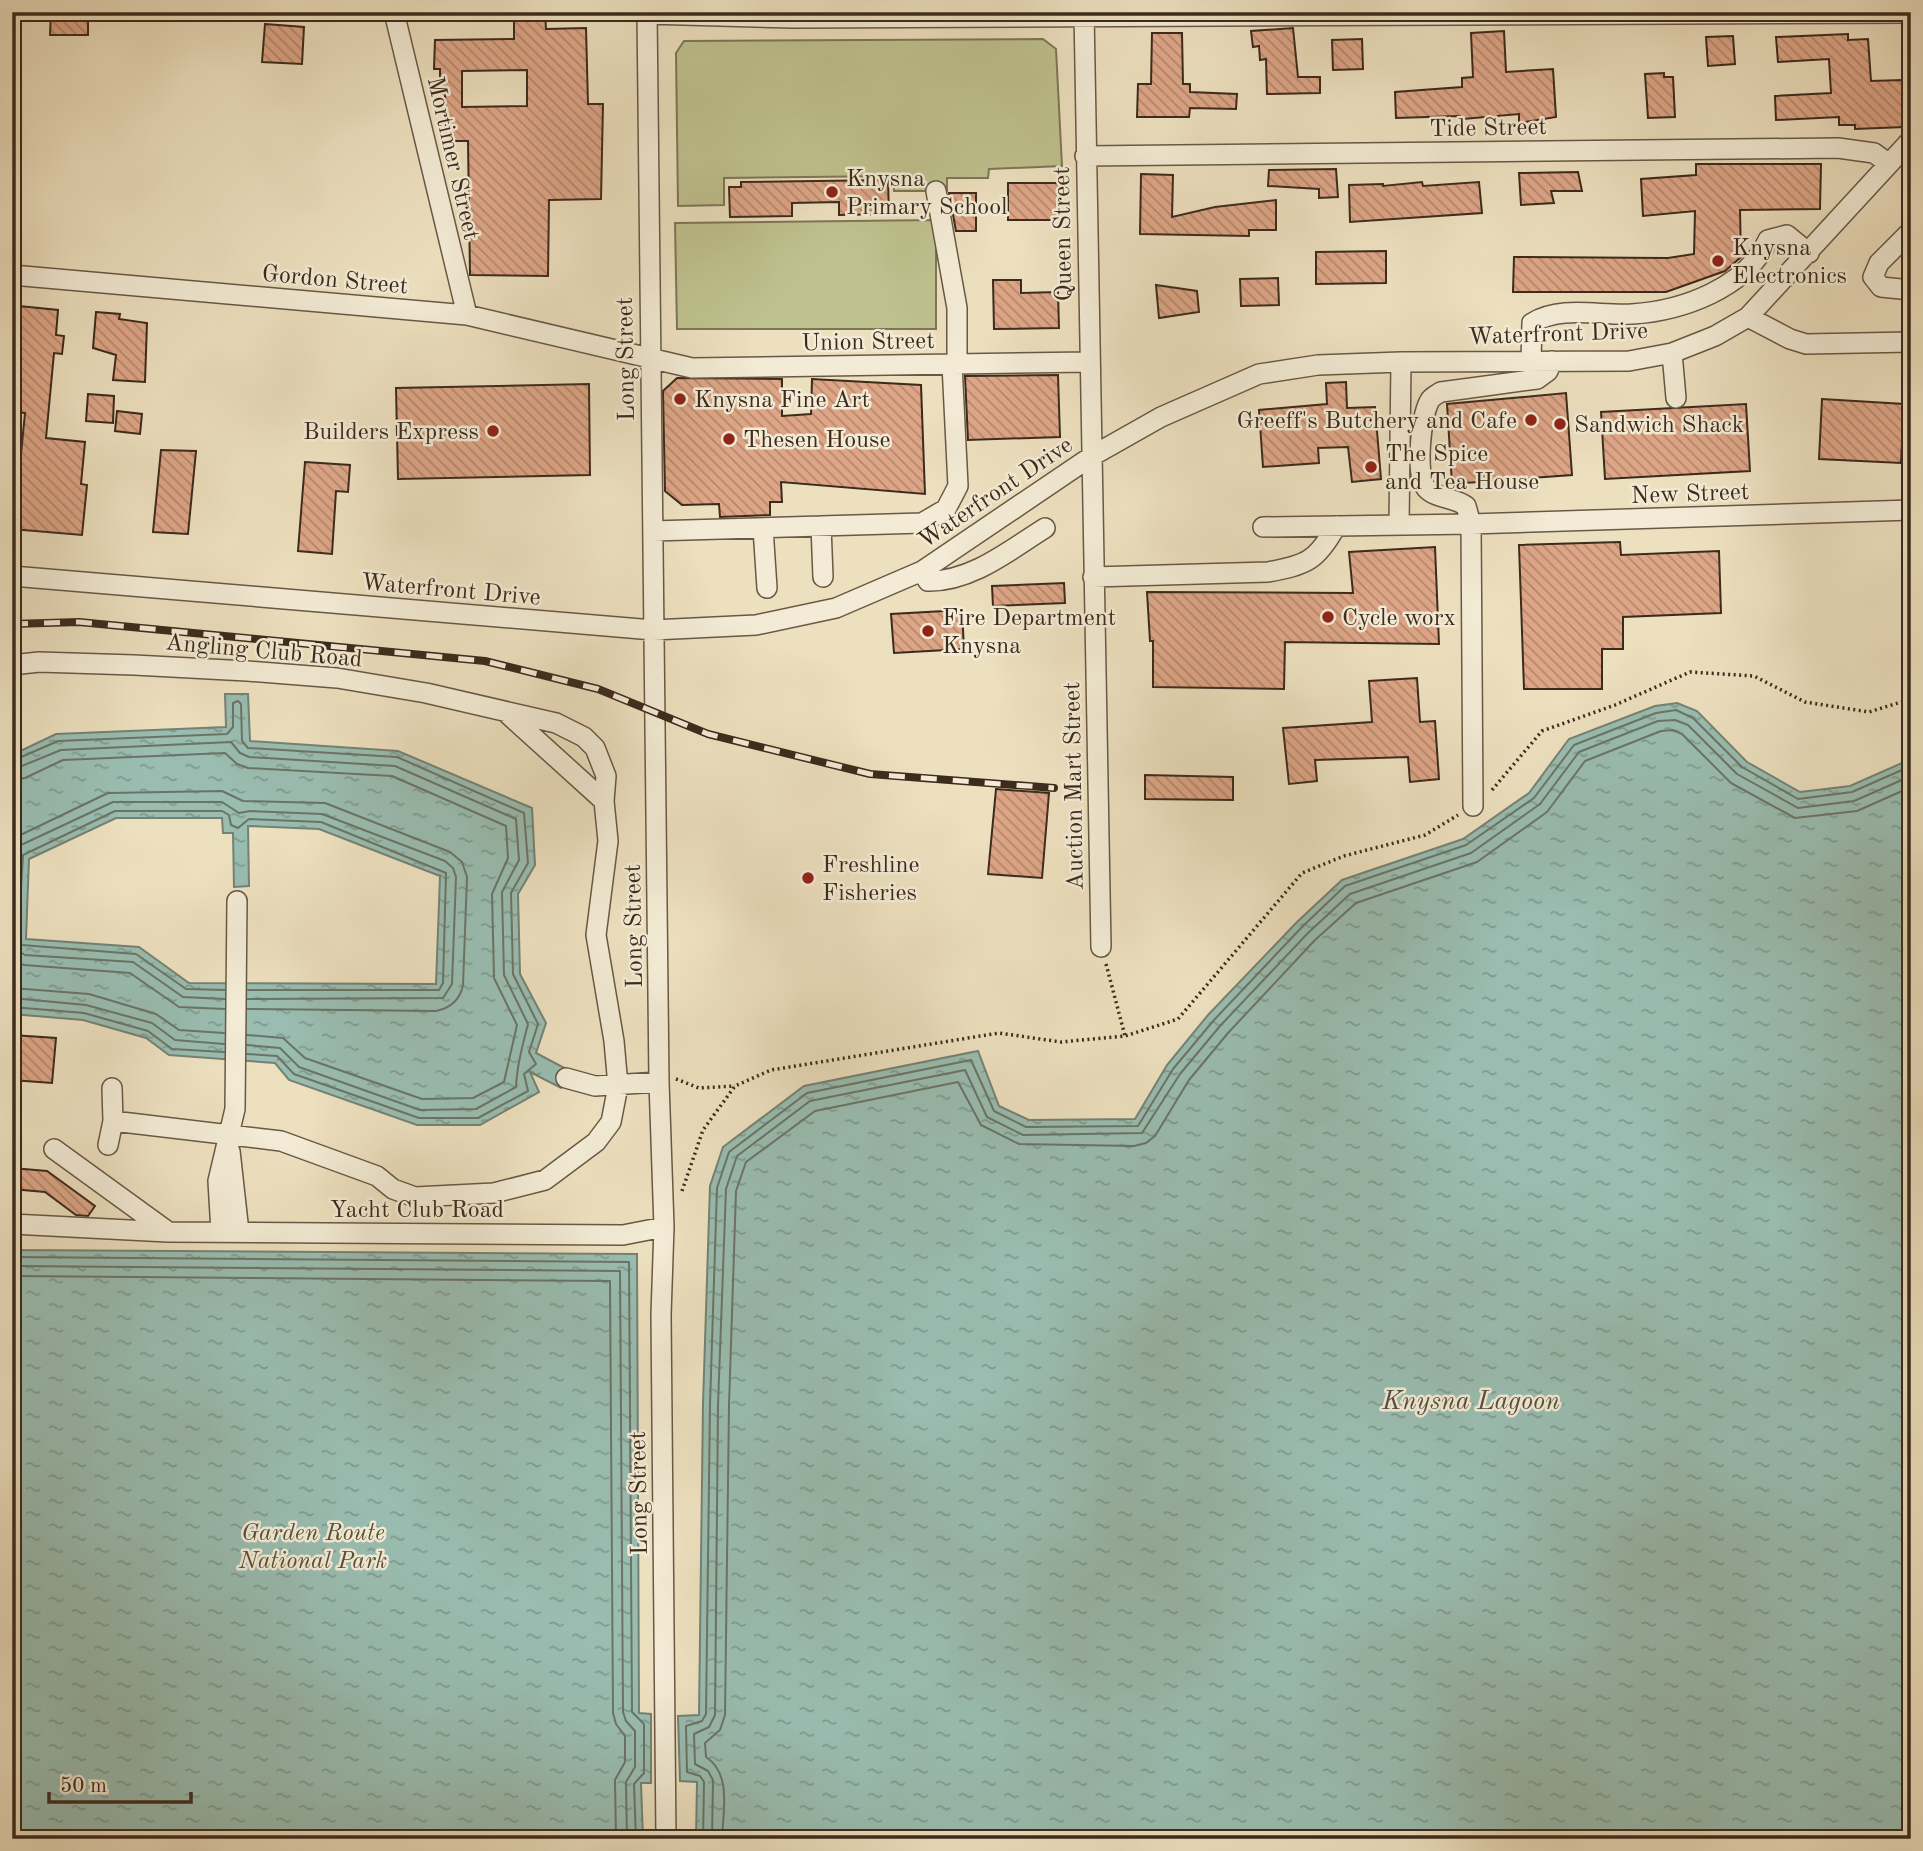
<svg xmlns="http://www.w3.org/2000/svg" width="1923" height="1851" font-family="'Old Standard TT',serif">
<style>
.park{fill:#bec18e;stroke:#7d7655;stroke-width:2}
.water{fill:url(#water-ripples);stroke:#748275;stroke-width:2;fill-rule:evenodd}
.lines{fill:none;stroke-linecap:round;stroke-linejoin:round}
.shore{stroke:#6a7466;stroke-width:2}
.building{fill:url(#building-back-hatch);stroke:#3c2a1c;stroke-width:2;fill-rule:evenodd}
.minor-casing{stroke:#685845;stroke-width:22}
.path{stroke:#3c2a1c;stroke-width:3.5;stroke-dasharray:2 3.5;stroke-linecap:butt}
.minor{stroke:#f3ebd5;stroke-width:19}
.rail-casing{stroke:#3c2a1c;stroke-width:8}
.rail{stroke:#f3ebd5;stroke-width:5;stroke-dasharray:16;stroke-linecap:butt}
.poi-dot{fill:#8f2418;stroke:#f3ebd5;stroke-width:2.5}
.labels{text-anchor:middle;stroke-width:5;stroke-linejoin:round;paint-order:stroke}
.street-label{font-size:24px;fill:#3c2a1c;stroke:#f3ebd5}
.poi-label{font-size:24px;fill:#3c2a1c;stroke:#f3ebd5;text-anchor:start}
.park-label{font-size:24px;font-style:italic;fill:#5c5038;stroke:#f3ebd5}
.water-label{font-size:26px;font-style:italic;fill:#534f41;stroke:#f3ebd5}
</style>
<defs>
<pattern id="water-ripples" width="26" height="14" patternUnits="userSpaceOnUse" patternTransform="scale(1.75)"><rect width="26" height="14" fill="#99bdb1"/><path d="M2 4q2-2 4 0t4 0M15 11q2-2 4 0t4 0" fill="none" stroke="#7e9a8f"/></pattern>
<pattern id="building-back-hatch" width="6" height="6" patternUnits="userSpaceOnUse" patternTransform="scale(1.75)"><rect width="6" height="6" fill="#dea687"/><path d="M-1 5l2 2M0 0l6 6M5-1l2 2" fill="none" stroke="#b5876e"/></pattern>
</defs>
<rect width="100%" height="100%" fill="#ede0bf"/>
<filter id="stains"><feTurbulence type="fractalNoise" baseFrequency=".00286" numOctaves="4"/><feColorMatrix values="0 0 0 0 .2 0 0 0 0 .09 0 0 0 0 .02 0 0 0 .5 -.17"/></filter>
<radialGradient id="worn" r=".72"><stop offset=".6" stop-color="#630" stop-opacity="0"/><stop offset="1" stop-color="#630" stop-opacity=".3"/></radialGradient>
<path class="park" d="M1043,39L1056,49L1062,166L989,169L988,178H947V191H894L893,176L724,178V205L678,206L676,53L684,41Z
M936,220V329H677L675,223Z"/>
<path class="water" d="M225,694H248L250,741L398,751L532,808L535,865L518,894L520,974L546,1023L536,1053L570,1071L561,1088L530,1072L539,1092L480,1125H417L289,1080L275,1063L169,1055L146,1038L83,1020L12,1014V755L56,734L226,727ZM116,818H222L223,833H233L234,887L249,886L248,826L319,829L440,876L436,984L189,983L139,947L26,939L29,859Z
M1677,703L1697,711L1747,762L1800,792L1850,786L1911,759V1839H696L697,1782L680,1781L678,1716L699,1715L703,1404L710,1186L723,1147L804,1086L978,1051L999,1106L1029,1120L1135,1119L1167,1065L1208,1015L1297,922L1342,880L1463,839L1529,793L1569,739L1655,706Z
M12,1250L637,1254L639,1713L651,1714V1783H641L643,1839H12Z"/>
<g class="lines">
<path class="shore" d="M12,761L58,741L227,734L233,727V703L238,701L241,704L242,741L248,748L397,757L524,813L528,863L511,893L513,974L538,1024L529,1052L536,1064L524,1074L528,1091L478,1118H419L294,1074L277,1056L247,1054
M12,770L61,750L231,742L240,753L249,757L395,766L516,819L519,860L502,892L504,975L528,1024C522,1047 517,1066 516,1087L476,1109L420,1110L299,1067L280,1048L247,1045
M12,780L25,778L63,760L225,753L237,764L248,768L392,776L506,826L508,858L492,894L494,978L517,1025L504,1082L473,1098L422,1099L305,1058L283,1038L247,1035
M12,839L108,793L222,791L243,801L325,803L450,852L462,862L467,877L463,985C460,1000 451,1008 436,1011L247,1009
M12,877L14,855L21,845L113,802H222L239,813L250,811L322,814L445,861L453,868L456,877L452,984L443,998L247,999
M12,947L25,955L133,962L183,997L225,999
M12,961L24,965L130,973L179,1007L225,1009
M12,988L89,994L156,1014L179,1030L224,1033
M225,990L186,989L136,954L22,945L18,937L23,855L115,811H222L229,815L231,825L238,828L249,819L321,822L446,873L443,983L439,990H248
M12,998L86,1005L152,1023L175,1040L224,1044
M12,1007L84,1013L148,1031L172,1049L224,1052
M12,1257L629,1262L632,1712L644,1724V1773L634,1784L636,1839
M12,1266L620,1271L623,1712L626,1721L635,1731V1767L626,1782L627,1839
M12,1276L610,1281L613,1713L616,1724L625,1736V1762L615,1780L616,1839
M703,1839L704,1782L700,1776L687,1772L686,1726L702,1721L706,1714L710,1404L717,1188L729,1152L807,1093L971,1060L994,1111L1026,1127L1138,1126L1173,1069L1214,1020L1302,927L1345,886L1466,845L1534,798L1574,745L1656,713L1676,710L1693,718L1742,767L1798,799L1852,792L1911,766
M712,1839L713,1780L708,1771L695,1764L694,1734L709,1727L715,1715L718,1405L726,1189L737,1156L810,1101L965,1070L987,1117L1023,1135L1142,1133L1180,1074L1220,1026L1308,933L1350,894L1471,853L1540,804L1579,752L1658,721L1675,720L1688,725L1737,774L1798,808L1854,801L1911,776
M722,1839C723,1811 732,1774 706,1757L705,1743L720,1730L725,1715L729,1405L736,1191L746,1162L815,1111L958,1082L981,1125L1019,1144L1134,1146L1146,1143L1155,1136L1189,1080L1228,1033L1315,940L1356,903L1477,862L1547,812L1585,761L1661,731L1673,730L1682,734L1731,783L1795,818L1857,811L1911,787"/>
</g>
<path class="building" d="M51,12H88V35H50Z
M514,12H545L546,29L586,28L588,104H603L601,199L549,200L548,276L470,275L468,141H454L453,133H446L445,94H440V69H434L435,40L514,39ZM527,70V106L462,107V71Z
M265,24L304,27L302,64L262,62Z
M1293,28L1298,77H1320V93L1267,94L1266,59L1260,60L1259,46L1253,47L1251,31Z
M1504,31L1506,72L1553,69L1556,117L1519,123V114L1463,119L1460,116L1396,118L1395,92L1462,87V78L1473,77L1471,33Z
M1152,33H1182L1183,84H1190V92L1237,94L1236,109L1190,108L1189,117H1137L1138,84H1151Z
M1848,34V40L1868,39L1871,81L1902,80L1904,127L1855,129V125H1839V117L1776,120L1775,96L1831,93L1829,59L1778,62L1776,37Z
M1733,36L1735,64L1708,66L1706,37Z
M1362,39L1363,69L1333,70L1332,40Z
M1664,73V77H1673L1675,117L1648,118L1645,74Z
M1696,164H1821L1820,209L1740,210L1741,257L1725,271L1666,292H1513L1514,257L1668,258L1694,254L1695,211L1643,216L1641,179L1696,175Z
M1336,169L1338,197L1319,198V189L1268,186L1269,170Z
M1578,172L1582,191H1551L1554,203L1521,205L1519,173Z
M1141,174L1173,175L1172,217L1215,207L1276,200V230H1249V236L1140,234Z
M888,180L889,214L839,215V202L792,203V216L730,217L729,187H741V182Z
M1422,182L1423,186L1479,182L1482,213L1350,222L1349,185L1383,184V186Z
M1008,183H1060V220H1008Z
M949,193H976V231H956Z
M1386,251V283L1316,284V252Z
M1278,278L1279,305L1241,306L1240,279Z
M993,280H1021V293L1058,292L1059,328L994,329Z
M1156,285L1197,291L1199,312L1159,318Z
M19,306L58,310L56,335L64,336L62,354L54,353L46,438L85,442L81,484L87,485L82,535L12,529V473L19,474L25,413L12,412Z
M96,312L120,314L119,319L147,323L145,382L113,380L116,355L93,348Z
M1058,375L1060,437L968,440L965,376Z
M677,378L782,379V416L811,414L812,379L921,385L925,494L781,482L782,502H770V515L720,517L719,504L682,505L665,491L663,391Z
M1346,382L1347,408L1375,407L1381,479L1352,482L1348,447L1318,448L1319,463L1263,467L1259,410L1327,404L1326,383Z
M589,384L590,475L398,479L396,388Z
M1566,393L1572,475L1452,484L1447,404Z
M88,394L114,396L113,423L86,421Z
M1822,399L1904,404L1901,463L1819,459Z
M1746,404L1750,471L1605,479L1601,412Z
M117,411L142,414L140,434L115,431Z
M161,450L196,451L188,534L153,532Z
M305,462L350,465L348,492L336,491L332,554L298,551Z
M1620,542L1621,555L1719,551L1721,613L1623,617V649H1602V689H1524L1519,545Z
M1435,547L1439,644L1285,642L1284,689L1153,687V641H1150L1147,592L1353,593L1349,552Z
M1064,583L1065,603L993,606L992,586Z
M962,610L964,649L894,653L891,614Z
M1417,678L1420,722L1435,721L1439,779L1410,782L1408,757L1315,760L1317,781L1289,784L1283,728L1372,722L1369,681Z
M1145,775L1233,777V800L1145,799Z
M996,789L1049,793L1042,878L988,874Z
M12,1035L56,1038L52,1083L12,1080Z
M12,1168L47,1171L95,1206L88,1216L76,1215L45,1192L12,1189Z"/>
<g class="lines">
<defs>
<path id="minor" d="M394,12L467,315
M647,12L659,1082L664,1227L661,1315L666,1839
M1084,12L1101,947
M647,14L794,18L1911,13
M1085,156L1838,148L1874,153L1888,163
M936,191L957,308V364
M1911,231L1879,263L1873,277L1881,287L1911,290
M12,275L467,315L692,368L1089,362
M1748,317L1790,339L1806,344L1911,342
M1672,353L1676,398
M1531,360L1532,323C1561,305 1599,316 1632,314C1682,311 1746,288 1768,240L1787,235L1809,253
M1399,525L1401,362
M821,526L823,577
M1263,527L1471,524L1911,510
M763,528L767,588
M653,531L922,523L946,509L958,486L952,364
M922,571L928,581C971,582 1010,550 1045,528
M12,576L653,630L756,625L836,608L922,571L1092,456L1161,417L1259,374L1318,365L1401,362L1629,361L1672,353L1715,336L1748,317L1911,140
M1093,577L1268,572C1306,565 1317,561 1336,526
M12,665L39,662L134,665L247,671L337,678L426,693L556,723L584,737L595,748L606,776L604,801L608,841L596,935L614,1041L618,1086L611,1122L596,1142L545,1180L494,1193L415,1197L393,1189L377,1176L281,1141L113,1121
M509,715L604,801
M1473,806L1471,524L1466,506C1454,497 1436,499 1426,488C1415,474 1421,418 1429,402C1431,397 1436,395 1441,392L1537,379L1548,371L1552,361
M566,1078L595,1086L659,1082
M108,1145L113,1121L112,1088
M54,1149L167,1231
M230,1151L239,1232
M12,1224L168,1232L623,1235L664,1227
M221,1232L218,1181L235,1109L237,901"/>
</defs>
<use href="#minor" class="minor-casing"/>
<path class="path" d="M1492,790L1542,731L1615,705L1690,672L1754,676L1805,702L1869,712L1911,699
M1106,964L1125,1036
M676,1079L699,1088L735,1086
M682,1191L703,1130L735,1086L771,1070L999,1033L1061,1042L1125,1036L1178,1019L1302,873L1344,856L1425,835L1458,815"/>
<use href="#minor" class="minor"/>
<defs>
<path id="rail" d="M12,624L79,622L485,661L598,689L708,734L870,774L1054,788"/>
</defs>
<use href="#rail" class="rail-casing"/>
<use href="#rail" class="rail"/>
</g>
<g class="poi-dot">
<circle cx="832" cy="192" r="7"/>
<circle cx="1718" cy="261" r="7"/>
<circle cx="680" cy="399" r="7"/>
<circle cx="1531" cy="420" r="7"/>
<circle cx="1560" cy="424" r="7"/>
<circle cx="493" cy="431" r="7"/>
<circle cx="729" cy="439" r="7"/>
<circle cx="1371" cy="467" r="7"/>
<circle cx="1328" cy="617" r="7"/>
<circle cx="928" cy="631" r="7"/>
<circle cx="808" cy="878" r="7"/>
</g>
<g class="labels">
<g class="street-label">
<text transform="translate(1488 127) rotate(-1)" y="8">Tide Street</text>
<text transform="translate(454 158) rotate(77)" y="8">Mortimer Street</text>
<text transform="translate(1062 234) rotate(-91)" y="8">Queen Street</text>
<text transform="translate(335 279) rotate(5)" y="8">Gordon Street</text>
<text transform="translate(1558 333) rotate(-2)" y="8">Waterfront Drive</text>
<text transform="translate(868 341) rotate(-1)" y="8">Union Street</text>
<text transform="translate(625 359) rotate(-91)" y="8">Long Street</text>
<text transform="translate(995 492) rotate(-34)" y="8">Waterfront Drive</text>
<text transform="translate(1690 493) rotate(-2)" y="8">New Street</text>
<text transform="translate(451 589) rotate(5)" y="8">Waterfront Drive</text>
<text transform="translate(264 650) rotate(5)" y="8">Angling Club Road</text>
<text transform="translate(1073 786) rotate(-91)" y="8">Auction Mart Street</text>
<text transform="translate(633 926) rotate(-91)" y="8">Long Street</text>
<text x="417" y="1217">Yacht Club Road</text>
<text transform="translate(638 1493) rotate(-91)" y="8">Long Street</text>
</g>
<g class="poi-label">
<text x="846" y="186">Knysna<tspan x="846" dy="28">Primary School</tspan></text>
<text x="1732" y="255">Knysna<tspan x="1732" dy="28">Electronics</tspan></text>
<text x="694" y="407">Knysna Fine Art</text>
<text x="1517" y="428" text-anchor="end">Greeff's Butchery and Cafe</text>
<text x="1574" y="432">Sandwich Shack</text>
<text x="479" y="439" text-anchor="end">Builders Express</text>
<text x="743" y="447">Thesen House</text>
<text x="1385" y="461">The Spice<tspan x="1385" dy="28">and Tea House</tspan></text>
<text x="942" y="625">Fire Department<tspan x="942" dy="28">Knysna</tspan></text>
<text x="1342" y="625">Cycle worx</text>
<text x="822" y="872">Freshline<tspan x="822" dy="28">Fisheries</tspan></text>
</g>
<g class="park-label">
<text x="313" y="1540">Garden Route<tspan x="313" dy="28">National Park</tspan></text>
</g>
<g class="water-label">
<text x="1471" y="1409">Knysna Lagoon</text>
</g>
</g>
<rect width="1923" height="1851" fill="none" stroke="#ede0bf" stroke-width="42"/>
<rect x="14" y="14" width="1895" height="1823" fill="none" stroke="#3c2a1c" stroke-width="3.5"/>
<rect x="21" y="21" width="1881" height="1809" fill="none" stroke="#3c2a1c" stroke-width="2"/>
<path d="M49 1792v10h142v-10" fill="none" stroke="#3c2a1c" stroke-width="3.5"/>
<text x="60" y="1792" font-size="21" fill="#3c2a1c" stroke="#f3ebd5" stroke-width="5" paint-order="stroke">50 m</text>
<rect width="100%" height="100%" filter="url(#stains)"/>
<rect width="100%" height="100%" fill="url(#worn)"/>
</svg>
